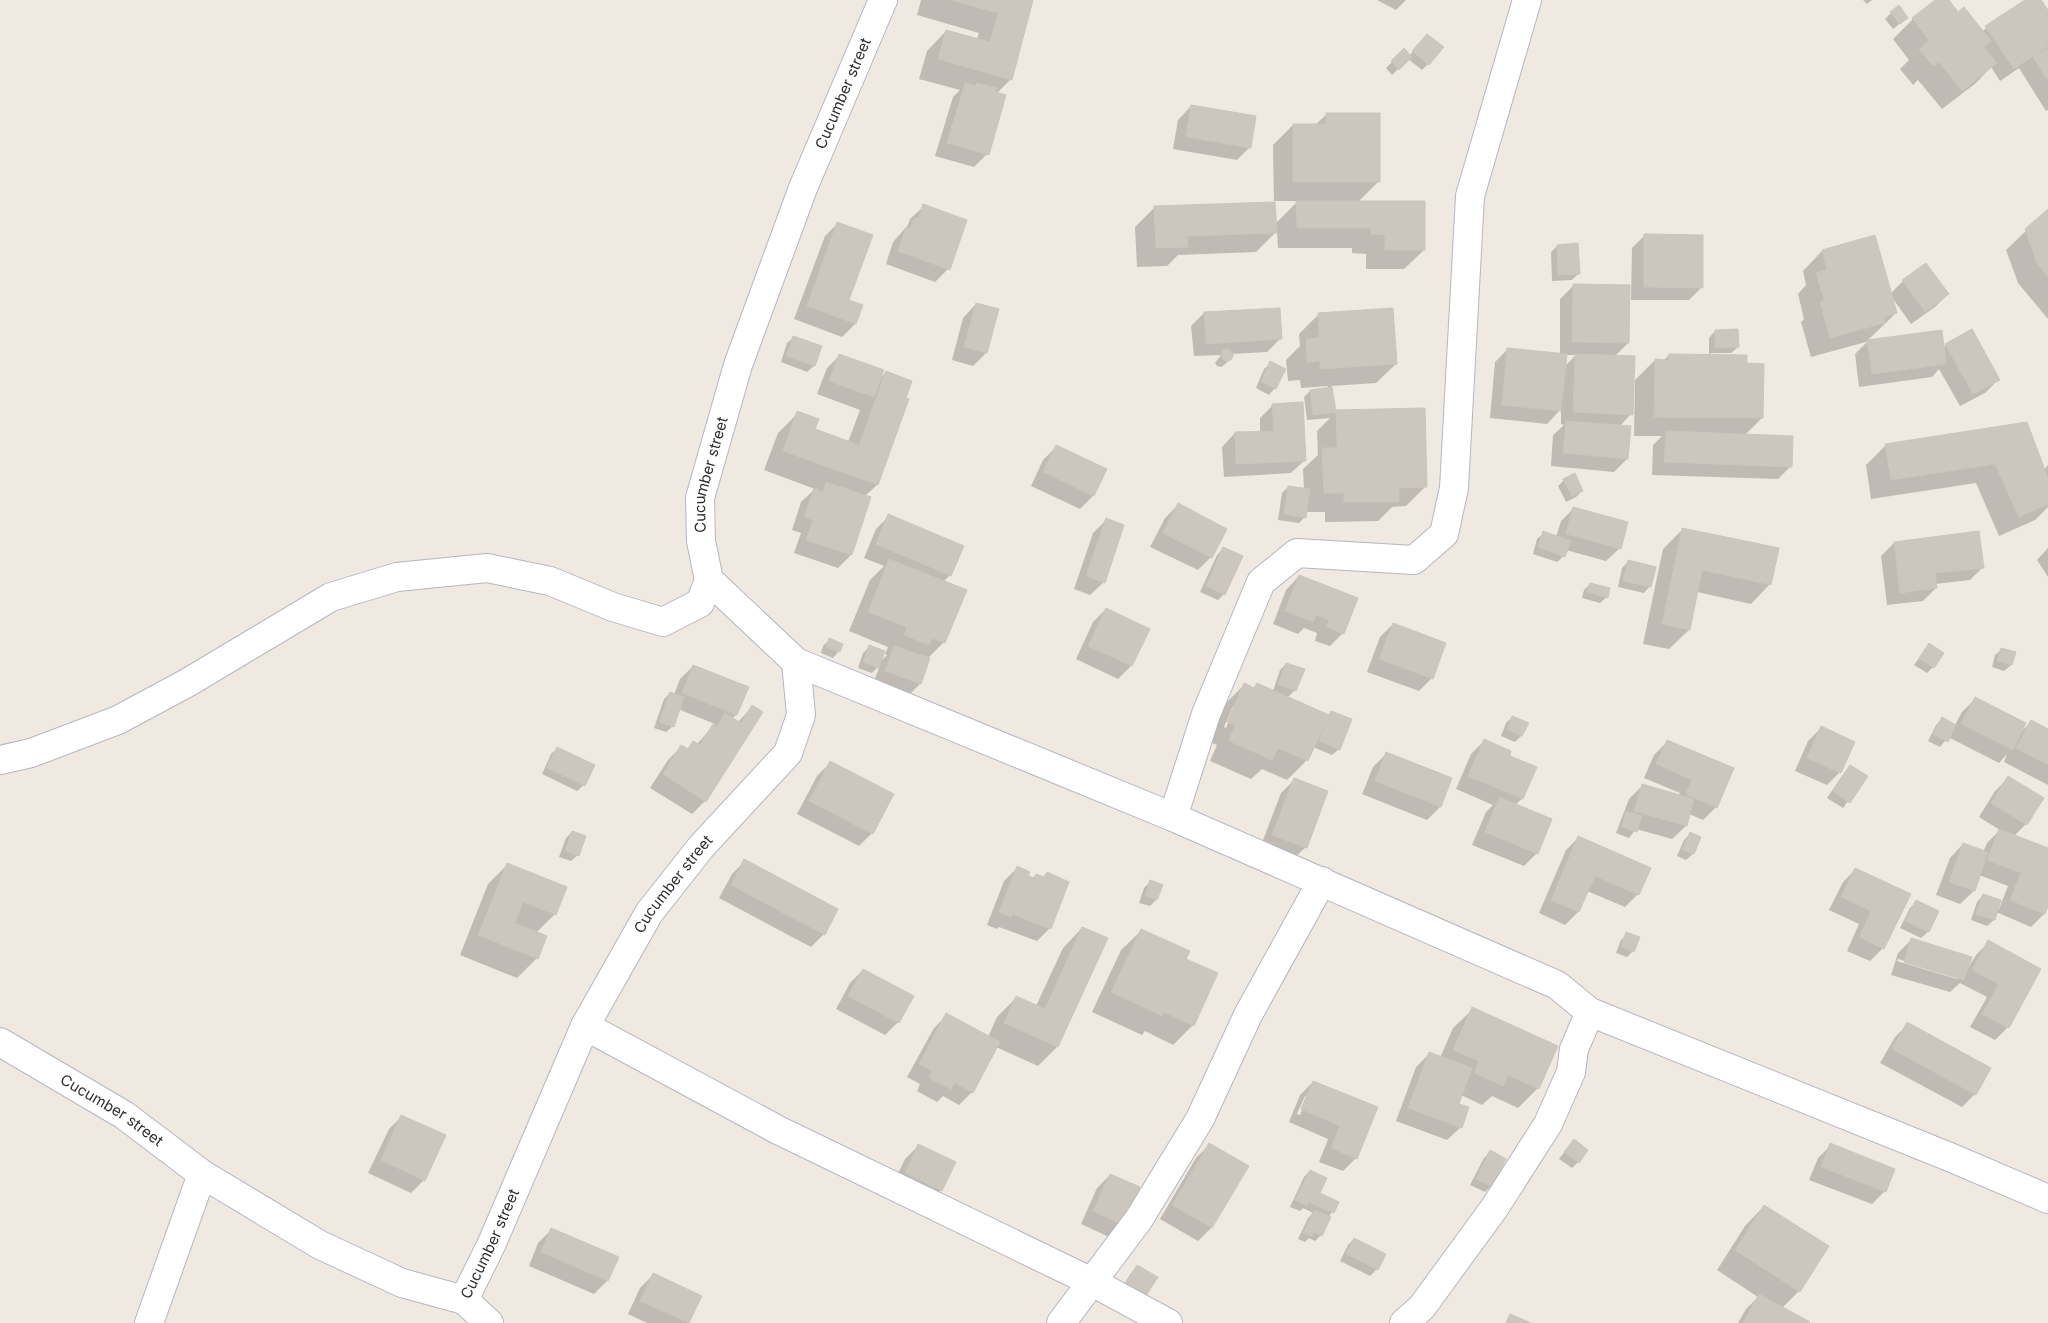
<svg xmlns="http://www.w3.org/2000/svg" width="2048" height="1323" font-family="Inter,sans-serif">
<style>
.shadow{fill:#0003;fill-rule:evenodd}
.building{fill:#cbc7bf;stroke:#cbc5ba}
.lines{fill:none;stroke-linecap:round;stroke-linejoin:round}
.minor-casing{stroke:#b4b7c1;stroke-width:30}
.minor{stroke:#fff;stroke-width:28}
.labels{text-anchor:middle;stroke-width:4;stroke-linejoin:round;paint-order:stroke}
.street-label{font-size:15px;fill:#2e2e2e;stroke:#fff}
</style>
<rect width="100%" height="100%" fill="#efe9e1"/>
<path class="shadow" d="M921,0H1032L1011,79L997,93L987,154L974,167L935,156L953,97L960,90L919,79L927,51L946,31L977,39L979,33L917,15Z
M1377,0H1406L1396,10Z
M1863,0H1872L1867,4Z
M1937,0H1947L1958,14L1982,31L2028,0H2040L2048,12V110L2046,111L2019,68L2000,81L1991,67L1976,83L1942,109L1918,80L1913,85L1900,69L1909,60L1893,39L1913,19Z
M1891,13L1907,18L1893,29L1885,19Z
M1421,42L1428,64L1422,70L1408,59L1392,75L1386,68L1404,50L1409,56Z
M1191,106L1250,147L1237,160L1173,149L1178,120Z
M1327,114L1379,181L1358,202L1424,250L1404,269H1366V254L1352,253V248H1278L1277,231L1256,252L1178,255L1167,266L1137,267L1135,227L1155,207L1274,203L1273,145L1293,125H1315ZM1274,201H1298L1275,224Z
M924,206L948,269L935,282L886,264L893,242L908,225L910,219Z
M2048,210V319L2018,283L2006,250Z
M838,223L848,301L855,324L842,337L794,319L825,236Z
M1645,235L1702,287L1689,300H1631L1632,248Z
M1875,237L1890,294L1903,281L1948,294L1935,307L1911,324L1891,296L1896,313L1866,342L1811,357L1801,322L1804,319L1798,294L1806,285L1803,271L1822,251Z
M1557,246L1578,274L1572,280L1552,281L1551,252Z
M1573,286L1628,343L1614,357L1631,414L1619,427L1627,459L1614,472L1551,466L1553,435L1564,425L1561,424V409L1547,424L1490,418L1495,362L1508,349L1560,355V299ZM1565,355H1576L1564,367Z
M976,304L986,353L973,366L952,360L963,318Z
M1204,313L1280,339L1267,352L1232,354L1231,359L1224,365L1221,367L1217,366L1215,363L1221,355L1194,356L1191,326Z
M1319,314L1396,364L1376,383L1331,386L1335,414L1337,411L1425,487L1406,506L1392,507L1378,521L1325,522V512H1306L1305,517L1299,523L1278,520L1282,493L1288,487L1304,489L1303,469L1318,455L1317,431L1330,418L1307,420L1304,397L1310,391L1328,388V386L1301,388L1300,380L1288,381L1286,360L1300,346L1299,334Z
M1715,331L1738,347L1731,353H1711V356L1746,364L1762,418L1745,435L1791,466L1778,479L1652,475L1653,445L1662,436H1634L1635,380L1655,360L1663,361L1669,355L1709,356V338Z
M794,337L821,347L814,366L807,372L781,362L787,343Z
M1868,341L1943,348L1946,345L1998,380L1985,393L1960,406L1939,369L1932,377L1859,387L1855,354Z
M840,355L879,380L886,372L905,398L908,399L877,485L865,496L870,497L851,555L838,568L794,553L801,533L792,530L801,502L815,489L764,470L778,433L798,413L814,429L848,442L860,410L817,394L827,368Z
M1271,363L1275,388L1269,395L1256,388L1264,369Z
M1273,405L1305,460L1291,473L1224,477L1222,447L1235,433L1260,432V418Z
M1886,445L2044,470L2048,465V507L2035,520L1999,536L1976,483L1871,499L1866,465Z
M1056,447L1093,496L1080,509L1031,486L1043,460Z
M1564,480L1582,491L1576,497L1566,502L1558,486Z
M1178,505L1211,557L1198,570L1150,547L1165,518Z
M1574,508L1620,548L1606,561L1566,550L1564,556L1557,562L1533,554L1537,539L1544,533L1556,537L1561,521Z
M889,516L950,575L943,582L944,642L928,658L920,684L907,697L873,684L880,665L872,673L858,668L863,653L869,647L880,662L887,655L885,654L888,647L849,631L870,580L884,566L864,558L876,529Z
M1106,520L1104,582L1090,595L1074,589L1093,533Z
M1683,529L1770,584L1751,604L1697,592L1689,630L1669,649L1643,644L1663,549Z
M1894,543L1983,567L1970,580L1935,584L1936,588L1923,601L1887,605L1881,556Z
M1224,548V594L1218,600L1200,592L1217,555Z
M2048,548V577L2037,560Z
M1628,562L1650,586L1644,593L1618,587L1622,568Z
M1299,576L1343,633L1330,646L1315,641L1317,633L1304,628L1298,634L1273,624L1286,590Z
M1590,584L1607,597L1600,603L1582,598L1584,590Z
M1106,609L1148,629L1131,666L1118,679L1076,659L1093,622Z
M1393,624L1432,678L1419,691L1367,672L1380,637Z
M829,640L839,651L833,658L821,653L823,646Z
M1929,645L1933,667L1927,673L1914,665Z
M2002,649L2011,665L2004,671L1992,667L1995,655Z
M1286,664L1295,690L1287,698L1328,716L1332,712L1339,749L1332,755L1313,747L1307,760L1287,780L1262,769L1251,779L1210,761L1217,745L1208,741L1225,704L1245,684L1253,688L1257,684L1273,691L1280,670ZM1233,706H1235L1226,728L1224,727Z
M693,666L736,715L732,719L738,722L752,707L705,801L692,814L650,788L668,760L681,747L686,750L694,742L697,744L715,724L678,709L673,726L666,732L654,728L664,699L670,693L674,695L680,679Z
M1975,699L2021,732L2031,722L2048,730V785L2004,762L2007,754L1999,763L1948,737L1940,747L1928,741L1936,725L1942,719L1955,725L1962,712Z
M1512,717L1521,736L1515,742L1501,736L1506,723Z
M1821,728L1840,772L1827,785L1795,771L1808,741Z
M1484,741L1508,756L1522,799L1515,805L1537,853L1524,866L1472,845L1486,812L1493,805L1456,789L1471,754Z
M1667,742L1716,807L1703,820L1689,814L1686,826L1672,839L1636,829L1629,838L1616,833L1629,799L1642,786L1678,796L1680,793L1644,778L1654,755Z
M558,748L584,785L577,791L542,774L551,754Z
M1387,753L1451,779L1440,807L1427,820L1362,794L1373,767Z
M830,763L872,833L859,846L797,814L817,776Z
M1850,766L1866,776L1843,808L1827,798L1844,773Z
M2008,778L2026,824L2014,836L2048,850V903L2044,914L2031,927L1996,912L1994,920L1987,926L1971,920L1977,902L1983,895L1999,909L2008,886L1979,875L1974,891L1960,904L1936,895L1950,858L1963,844L1983,852L1987,843L2000,830L1979,817L1995,791Z
M1294,780L1306,847L1292,860L1260,848L1281,793Z
M572,832L578,855L571,861L559,857L566,838Z
M1691,833L1700,838L1693,854L1686,860L1677,856L1684,840Z
M1579,837L1638,894L1625,907L1587,891L1578,912L1565,925L1539,913L1566,850Z
M745,861L824,934L811,947L719,898L732,874Z
M507,865L565,888L554,915L536,933L537,958L517,978L460,955L488,884Z
M1017,868L1027,877L1032,879L1036,875L1043,878L1047,874L1050,928L1037,941L999,927L997,929L987,925L1004,881Z
M1856,869L1909,894L1883,948L1870,961L1847,951L1859,924L1829,910L1843,882Z
M1150,882L1162,885L1156,900L1150,906L1139,903L1144,888Z
M1916,902L1937,912L1928,932L1921,938L1900,928L1910,908Z
M1082,928L1057,1047L1038,1066L996,1047L972,1092L959,1105L943,1096L937,1102L917,1091L920,1084L907,1077L934,1028L947,1015L988,1037L997,1017L1017,997L1036,1006L1063,948Z
M1141,931L1185,959L1193,1025L1173,1045L1145,1031L1142,1035L1092,1012L1121,950Z
M1627,934L1633,951L1627,957L1616,953L1621,940Z
M1911,940L1968,968L1976,955L1989,942L2039,970L2008,1027L1995,1040L1970,1027L1987,997L1960,983L1950,992L1891,975L1898,953ZM1898,959L1957,976V979L1897,961Z
M863,970L898,1022L885,1035L836,1009L850,983Z
M1473,1009L1538,1088L1518,1108L1492,1096L1482,1105L1461,1095L1458,1104L1461,1127L1447,1140L1396,1121L1416,1067L1429,1054L1440,1058L1453,1028Z
M1908,1024L1975,1094L1962,1107L1880,1063L1895,1037Z
M1313,1082L1376,1108L1356,1158L1343,1171L1319,1162L1328,1139L1289,1122L1300,1095ZM1305,1096H1308L1300,1115L1297,1114Z
M402,1116L424,1180L411,1193L368,1173L389,1129Z
M1209,1145L1247,1167L1211,1228L1198,1241L1160,1219L1196,1158Z
M1831,1145L1885,1191L1872,1204L1809,1180L1818,1158Z
M918,1146L941,1190L928,1203L892,1186L905,1159Z
M1568,1147L1578,1162L1572,1168L1559,1159Z
M1490,1152L1491,1186L1485,1192L1470,1185L1484,1158Z
M1310,1171L1318,1194L1338,1203L1328,1218L1321,1235L1315,1241L1309,1238L1305,1242L1298,1239L1308,1218L1313,1213L1303,1208L1300,1211L1290,1207L1304,1177Z
M1110,1175L1122,1224L1109,1237L1081,1224L1097,1188Z
M1764,1206L1799,1291L1782,1308L1808,1323H1738L1746,1309L1758,1297L1717,1270L1745,1226Z
M551,1230L607,1281L594,1294L529,1266L538,1243Z
M1354,1239L1384,1255L1377,1269L1370,1276L1340,1261L1348,1245Z
M1138,1266L1156,1278L1117,1296L1131,1273Z
M653,1275L700,1296L688,1323H647L628,1314L640,1288Z"/>
<path class="building" d="M951,0H1033L1012,80L938,59L946,30L990,42L998,13Z
M1935,0H1949L1958,12L1964,7L1991,41L1984,47L1997,63L1962,91L1939,62L1933,66L1919,49L1929,41L1912,18Z
M2025,0H2041L2048,10V46L2014,69L1985,26Z
M1899,5L1908,18L1900,24L1890,12Z
M1427,34L1444,47L1429,65L1412,51Z
M1404,48L1412,57L1399,70L1391,61Z
M2048,48V81L2033,57Z
M965,83L976,86L977,83L997,88L995,92L1006,95L989,155L947,143Z
M1191,105L1256,116L1251,148L1186,137Z
M1326,113H1380V182H1293V124H1326Z
M1296,201H1425V250H1385V235L1371,234V228H1297Z
M1275,202L1277,233L1187,236L1188,247L1156,248L1154,206Z
M923,204L967,220L950,270L898,251L906,228L910,229L914,218L918,219Z
M2048,209V277L2037,263L2025,229Z
M837,222L873,235L849,300L863,305L856,324L807,306Z
M1644,234L1703,235V288L1644,287Z
M1875,235L1897,313L1884,317L1885,323L1830,338L1820,302L1824,300L1816,273L1827,270L1822,250Z
M1578,243L1580,274L1558,275L1557,245Z
M1926,263L1949,294L1925,312L1902,280Z
M1573,284L1630,285L1629,343L1572,342Z
M976,303L999,309L987,353L964,347Z
M1280,308L1282,339L1206,344L1204,312Z
M1393,308L1397,364L1320,369V361L1307,362L1306,339L1319,338L1318,313Z
M1738,329L1739,347L1715,348V330Z
M1972,329L2000,380L1973,394L1945,344Z
M1942,330L1946,364L1872,374L1867,340Z
M793,336L822,346L815,366L786,356Z
M1507,348L1567,354L1561,411L1502,405Z
M1221 355a6 6 0 1 1 12 0a6 6 0 1 1-12 0Z
M839,354L884,370L874,397L829,381Z
M1575,354L1635,356L1633,415L1573,412Z
M1669,354L1747,355V363L1764,364L1763,418L1654,417L1655,359L1669,360Z
M1270,361L1286,369L1276,389L1261,382Z
M886,371L912,381L906,398L909,399L878,485L783,451L797,411L819,419L815,429L859,445Z
M1332,387L1336,412L1313,415L1310,390Z
M1303,402L1306,461L1236,464L1235,432L1274,431L1272,404Z
M1425,408L1427,487L1399,488V502H1344V493H1324L1322,448H1337L1336,410Z
M1566,421L1631,426L1628,459L1563,453Z
M2027,422L2048,478V504L2019,517L1995,464L1891,480L1885,444Z
M1666,431L1793,436L1792,467L1664,462Z
M1056,445L1107,469L1094,496L1043,472Z
M1575,473L1583,491L1572,496L1563,479Z
M826,482L871,497L852,555L806,540L813,520L804,517L814,488L823,492Z
M1288,486L1310,489L1306,518L1284,514Z
M1178,503L1227,529L1212,558L1163,533Z
M1573,507L1628,522L1621,549L1566,534Z
M888,514L964,546L951,576L876,544Z
M1106,518L1124,525L1105,583L1086,576Z
M1682,528L1779,548L1771,585L1702,570L1690,630L1662,624Z
M1543,531L1571,541L1565,557L1538,547Z
M1979,531L1984,568L1935,573L1937,588L1900,593L1894,542Z
M1223,547L1243,556L1225,595L1206,586Z
M889,559L967,590L945,643L932,638L929,645L904,635L907,627L868,612Z
M1628,560L1656,567L1651,587L1623,581Z
M1299,575L1358,598L1344,634L1327,627L1329,620L1316,615L1313,622L1285,611Z
M1590,583L1610,588L1608,598L1587,592Z
M1106,608L1150,629L1132,666L1088,646Z
M1393,623L1446,643L1433,679L1379,659Z
M829,638L843,644L840,652L826,647Z
M1929,643L1944,653L1934,668L1919,658Z
M869,645L885,651L879,668L863,662Z
M894,646L930,658L921,684L885,671Z
M2001,648L2016,652L2012,665L1997,661Z
M1286,663L1305,669L1296,691L1278,684Z
M693,665L749,687L737,715L682,693Z
M1244,683L1254,688L1257,683L1329,715L1308,761L1278,748L1272,760L1229,741L1235,725L1227,722Z
M670,692L684,697L674,727L659,722Z
M1975,697L2026,723L2013,750L1961,724Z
M752,705L763,712L706,802L663,774L681,745L688,749L693,741L700,745L713,724L717,726L725,713L741,723Z
M1331,711L1352,719L1340,750L1319,741Z
M1512,716L1529,723L1522,736L1507,730Z
M1942,717L1956,725L1948,742L1933,734Z
M2031,720L2048,729V765L2016,748Z
M1821,726L1855,742L1841,773L1807,758Z
M1484,739L1511,751L1510,756L1537,767L1523,799L1468,776Z
M1667,740L1734,768L1717,808L1686,794L1692,780L1656,764Z
M557,747L595,765L585,786L547,768Z
M1386,752L1452,778L1441,807L1375,781Z
M830,761L894,794L873,834L809,801Z
M1850,765L1868,776L1850,803L1833,791Z
M2008,776L2044,798L2027,825L1991,803Z
M1294,778L1328,791L1307,848L1272,835Z
M1642,784L1694,799L1687,826L1634,811Z
M1499,797L1552,819L1538,854L1485,832Z
M1626,811L1642,816L1637,832L1622,827Z
M1999,829L2048,848V906L2045,914L2010,900L2021,873L1987,860Z
M572,831L586,836L579,856L565,851Z
M1690,832L1701,837L1694,854L1682,850Z
M1578,836L1651,868L1639,895L1595,876L1579,912L1551,900Z
M1963,843L1988,852L1975,891L1949,882Z
M744,859L838,909L825,935L731,885Z
M507,863L567,887L556,915L523,902L515,923L547,936L538,959L478,935Z
M1017,866L1030,872L1028,876L1034,878L1036,874L1044,877L1047,872L1069,882L1051,929L1012,914L1011,917L999,912Z
M1855,868L1911,894L1884,949L1859,937L1871,911L1841,897Z
M1150,880L1163,885L1157,900L1145,896Z
M1983,894L2001,900L1995,920L1976,914Z
M1916,900L1939,911L1929,932L1905,921Z
M1082,927L1108,938L1058,1047L1004,1023L1016,996L1045,1009Z
M1141,929L1190,951L1186,959L1218,973L1194,1026L1164,1012L1162,1016L1111,992Z
M1626,932L1640,937L1634,952L1621,947Z
M1911,938L1972,957L1964,980L1904,962Z
M1988,940L2041,969L2009,1028L1982,1014L1999,984L1972,970Z
M863,969L914,996L899,1023L848,996Z
M1472,1007L1558,1046L1539,1089L1508,1075L1503,1086L1474,1073L1479,1061L1453,1050Z
M946,1013L1000,1042L973,1093L955,1083L951,1089L929,1078L932,1071L919,1064Z
M1907,1022L1991,1068L1976,1095L1892,1049Z
M1429,1052L1472,1068L1459,1104L1469,1107L1462,1128L1408,1108Z
M1313,1081L1378,1107L1357,1159L1331,1148L1340,1126L1301,1109Z
M401,1115L446,1135L425,1181L381,1160Z
M1574,1139L1588,1150L1579,1163L1564,1152Z
M1209,1143L1249,1166L1212,1228L1172,1205Z
M1830,1143L1895,1169L1886,1192L1821,1167Z
M918,1144L956,1162L942,1191L905,1173Z
M1490,1150L1506,1159L1492,1187L1476,1179Z
M1310,1170L1327,1178L1320,1193L1339,1202L1334,1213L1308,1202L1307,1206L1295,1200Z
M1110,1174L1140,1187L1123,1225L1093,1211Z
M1764,1205L1829,1246L1800,1292L1735,1250Z
M1314,1210L1331,1217L1322,1236L1314,1232L1312,1236L1303,1233Z
M551,1228L619,1257L608,1281L541,1252Z
M1354,1238L1386,1254L1378,1270L1346,1254Z
M1137,1265L1158,1277L1142,1302L1122,1290Z
M653,1273L702,1296L689,1323L640,1301Z
M1759,1294L1810,1322L1809,1323H1743Z
M1510,1314L1531,1323H1506Z"/>
<g class="lines">
<defs>
<g id="minor">
<path d="M796,662L1173,817L1557,985L1590,1012L1952,1158L2048,1199"/>
<path d="M0,760L31,753L118,720L187,683L331,597L397,577L487,568L550,581L613,607L663,622L700,603L709,580"/>
<path d="M1173,817L1206,714L1261,582L1297,553L1414,560L1444,534L1454,488L1470,196L1527,0"/>
<path d="M585,1026L778,1130L1092,1282L1168,1323"/>
<path id="s1" d="M0,1042L124,1115L202,1174L320,1245L402,1283L464,1300L492,1243L585,1026L649,913L701,847L788,753L801,715L796,662L709,580L701,541L700,498L738,365L803,188L883,0"/>
<path d="M464,1300L489,1323"/>
<path d="M149,1323L202,1174"/>
<path d="M1061,1323L1139,1219L1200,1119L1248,1015L1322,881"/>
<path d="M1404,1323L1422,1307L1495,1207L1548,1124L1571,1072L1574,1049L1590,1012"/>
</g>
</defs>
<use href="#minor" class="minor-casing"/>
<use href="#minor" class="minor"/>
</g>
<g class="labels">
<g class="street-label">
<text dy="5" stroke="none"><textPath href="#s1" startOffset="1901">Cucumber street</textPath></text>
<text dy="5" stroke="none"><textPath href="#s1" startOffset="1496">Cucumber street</textPath></text>
<text dy="5" stroke="none"><textPath href="#s1" startOffset="1001">Cucumber street</textPath></text>
<text dy="5" stroke="none"><textPath href="#s1" startOffset="131">Cucumber street</textPath></text>
<text dy="5" stroke="none"><textPath href="#s1" startOffset="596">Cucumber street</textPath></text>
</g>
</g>
</svg>
